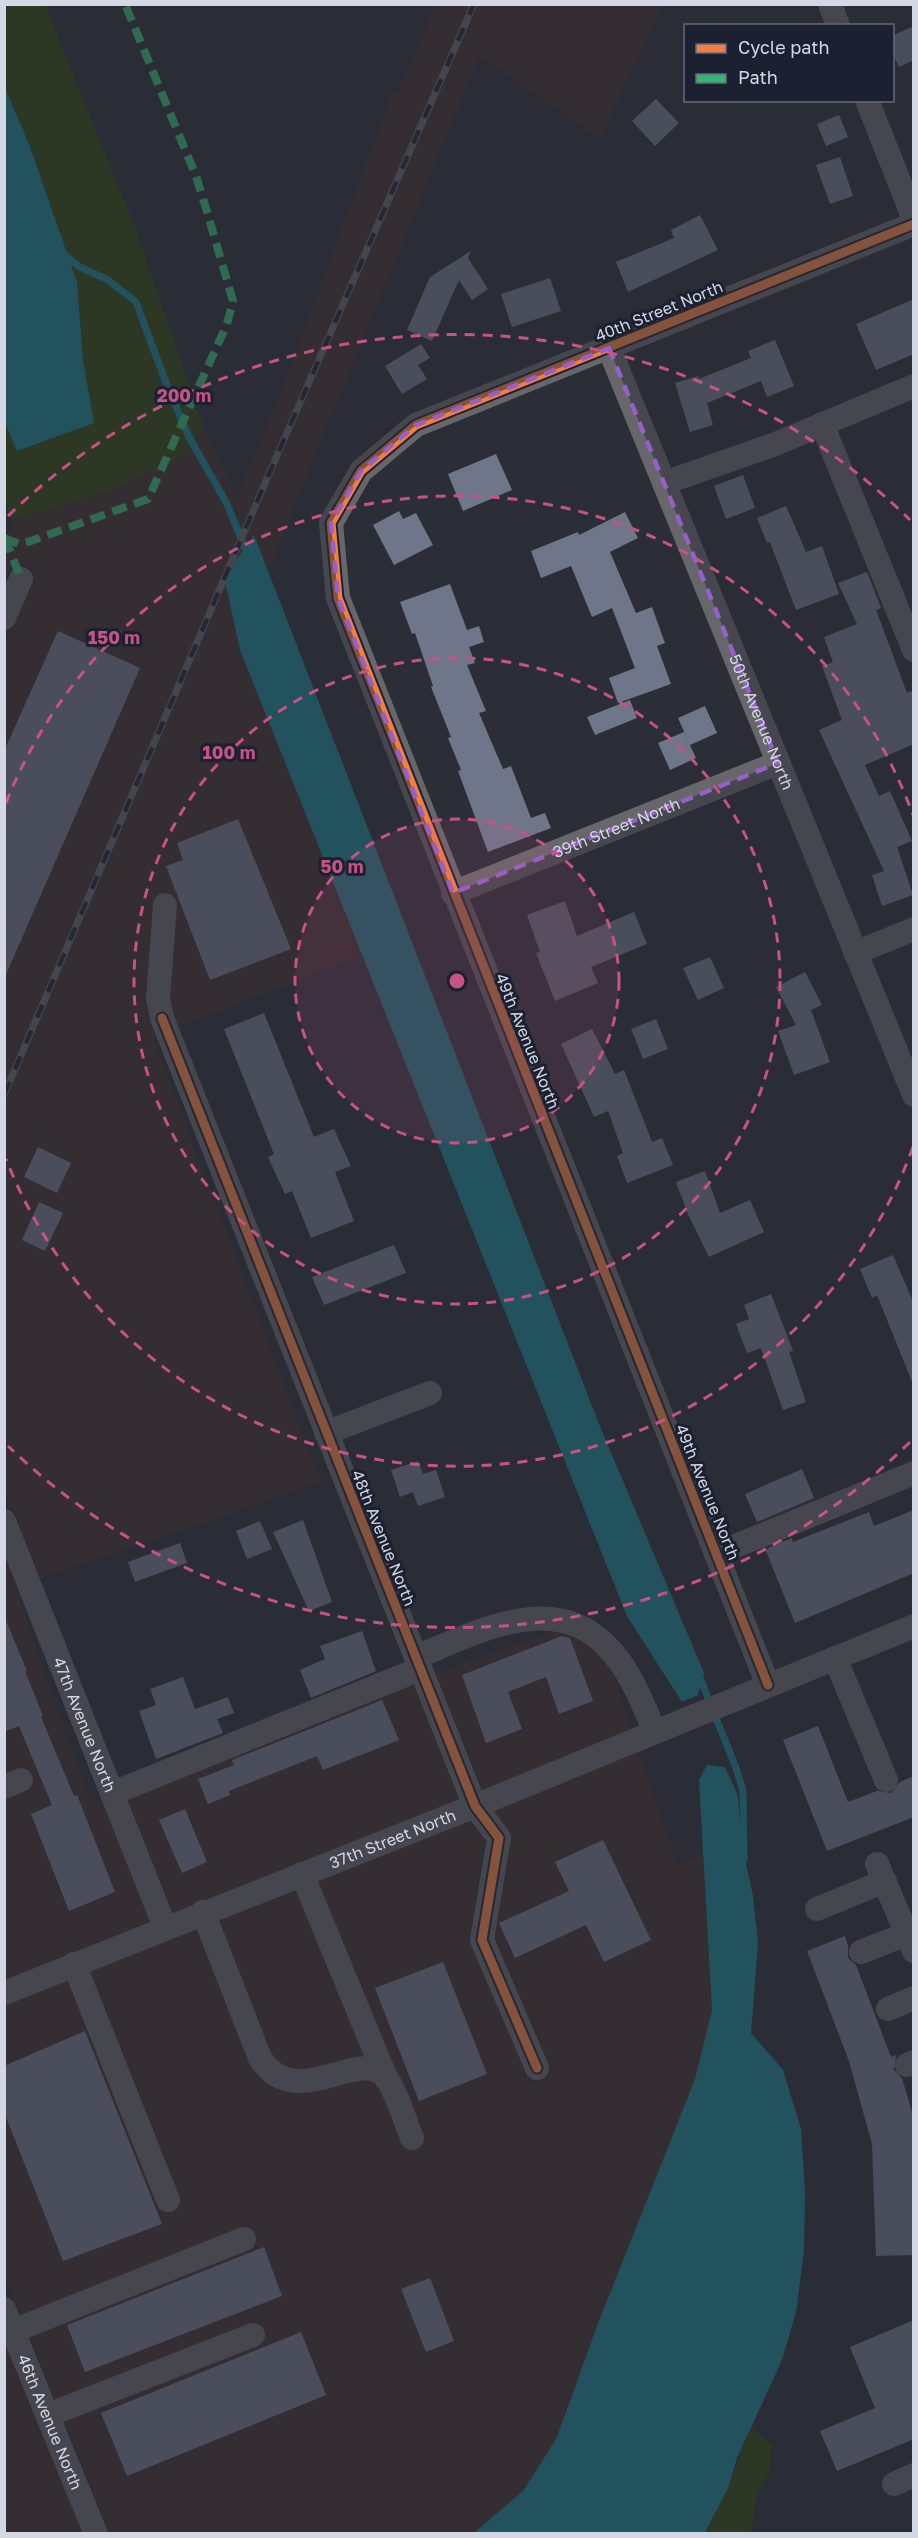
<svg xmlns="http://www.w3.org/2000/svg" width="918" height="2538" font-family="'Golos Text',sans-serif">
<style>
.industrial{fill:#3f2e2d}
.green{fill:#2e440f}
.water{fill:#177e8f}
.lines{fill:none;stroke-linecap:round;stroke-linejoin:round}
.stream{stroke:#177e8f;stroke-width:7}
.building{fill:#6f7689}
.minor{stroke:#67666a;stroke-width:24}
.rail-casing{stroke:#636469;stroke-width:7}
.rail{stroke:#1c2132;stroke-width:4.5;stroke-dasharray:14;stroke-linecap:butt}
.quiet{stroke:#33b770;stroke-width:8;stroke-dasharray:15 8;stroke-linecap:butt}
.cycleway-casing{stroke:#1c2132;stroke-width:13}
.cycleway{stroke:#f27e40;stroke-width:9}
.marked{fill:none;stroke:#9660ca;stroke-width:4.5;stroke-dasharray:12 8;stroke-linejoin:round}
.ring{fill:none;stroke:#c75284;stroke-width:3;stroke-dasharray:10 8}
.labels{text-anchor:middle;stroke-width:6;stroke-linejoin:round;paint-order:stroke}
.street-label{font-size:16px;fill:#d4d8e4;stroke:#1c2132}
.centre{fill:#c75284;stroke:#1c2132;stroke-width:3}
.ring-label{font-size:18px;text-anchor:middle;font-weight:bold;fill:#c75284;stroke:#1c2132;stroke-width:6;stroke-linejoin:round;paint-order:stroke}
</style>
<rect width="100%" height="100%" fill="#2b2e37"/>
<path class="industrial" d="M436,5H663L600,138L479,56L268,570L254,535L224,577L240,650L362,955L179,1027L170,1004L147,1013L156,1037L153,1038L321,1482L40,1578L4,1487V648L31,587L37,584L35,578L37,572L31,569L29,564L21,566L15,564L5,575L4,552L13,519L110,491L185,454L203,426L237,497L279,398L393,92H398Z
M4,1555L90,1802L101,1798L150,1922L5,1981Z
M593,1616L632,1730L483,1790L436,1674Z
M413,1683L459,1800L173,1912L124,1789Z
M639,1751L678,1866L703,1852L712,2010L695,2079L597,2326L557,2437L524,2490L474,2534L110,2533L5,2276V2005L470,1820L485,1841L477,1885L471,1945L530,2083L553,2073L495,1938L511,1839L509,1831L494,1810Z
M5,2342L83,2533H5Z"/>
<path class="green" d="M5,5H45L135,227L203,426L185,454L110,491L13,519V522L5,501L4,420L18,451L93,423L83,360L50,209L29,144L5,88Z
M750,2427L772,2445L770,2468L757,2494L751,2533L705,2534L729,2486Z"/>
<path class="water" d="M5,88L29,144L77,282L83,360L94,423L17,451L4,420Z
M254,535L601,1429L704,1673L698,1695L682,1702L627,1616L240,650L224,577Z
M707,1765L725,1767L738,1796L741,1840L753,1896L758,1943L751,2033L783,2070L801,2129L805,2191L804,2251L796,2312L782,2360L737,2458L729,2486L705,2533H474L524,2490L557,2437L597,2326L695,2079L712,2010L699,1780Z"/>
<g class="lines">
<path class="stream" d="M62,252L78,266L108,280L136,302L168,388L189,437L227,504L248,555
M699,1675L736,1768L743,1791L744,1860"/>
</g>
<path class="building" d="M914,26V60L899,67L892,52V36Z
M656,99L679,123L655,146L632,121Z
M839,115L848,137L826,146L817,124Z
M840,157L853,196L830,204L816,165Z
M700,215L718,250L628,292L616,262L674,238L671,230Z
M471,251L468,258L488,289L472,300L459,280L432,341L407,330L430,277Z
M550,278L561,311L512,327L501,294Z
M914,299V354L876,370L856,324Z
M775,340L794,386L767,397L761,381L707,403L713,425L690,432L675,383L698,376L699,379L751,358L748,351Z
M421,344L430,358L418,365L427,379L402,394L385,366Z
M496,454L512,490L463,511L448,474Z
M743,475L755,508L726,519L714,486Z
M786,506L806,552L822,546L839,594L796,610L770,542L767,543L757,518Z
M399,511L403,519L416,513L433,545L394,565L373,525Z
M625,512L638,538L610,552L636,613L652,607L665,643L657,646L671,684L618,703L609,678L635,668L612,608L592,617L571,566L541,578L531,551L578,532L579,535Z
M867,572L881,608L876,610L907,693L914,690V744L865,765L879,796L890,791L912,841L897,847L913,895L882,906L872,875L884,871L819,730L842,720L822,666L833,662L824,637L857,624L838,583Z
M450,584L467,630L479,626L484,642L469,647L475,663L467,665L486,711L479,713L503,769L511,766L531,818L545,813L551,828L488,852L458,771L461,770L448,738L451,737L431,687L433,686L415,633L412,634L400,602Z
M58,631L140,668L4,979V751Z
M630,700L637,718L595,735L587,717Z
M705,706L717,733L690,745L678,718Z
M684,732L696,758L670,770L658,743Z
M238,819L291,949L210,980L166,866L183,860L177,843Z
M565,901L577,936L634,912L647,944L591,967L598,983L555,1001L536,953L540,952L527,915Z
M710,957L724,988L698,1000L683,968Z
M805,972L822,1005L811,1010L830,1062L794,1075L778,1031L796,1025L776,987Z
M264,1013L314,1137L334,1129L351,1166L335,1172L354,1221L311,1238L292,1191L285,1194L268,1157L274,1154L224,1029Z
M656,1019L668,1049L643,1059L631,1029Z
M592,1029L615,1074L624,1070L652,1142L662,1138L673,1165L627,1183L617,1156L623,1153L608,1111L594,1117L561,1044Z
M38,1147L71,1163L57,1193L24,1177Z
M705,1171L720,1213L750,1200L764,1232L709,1257L688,1214L676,1182Z
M39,1202L63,1213L45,1251L22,1240Z
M394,1245L406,1273L324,1305L312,1277Z
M893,1255L914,1304L913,1384L877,1295L872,1298L860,1269Z
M771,1294L793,1351L789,1352L806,1402L783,1410L761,1348L747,1353L736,1324L749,1319L744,1305Z
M418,1461L423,1474L436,1470L445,1497L418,1506L413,1492L400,1497L391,1470Z
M802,1469L814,1498L757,1522L745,1494Z
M914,1510V1573L795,1623L766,1551L768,1548L792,1538L793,1542L869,1512L874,1526Z
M303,1520L332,1602L309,1611L273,1532Z
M260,1521L272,1549L247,1559L236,1531Z
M180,1543L187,1563L135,1582L128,1562Z
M4,1616L27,1671H25L43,1716L41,1717L74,1796L77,1795L115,1892L69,1911L31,1814L52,1805L19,1726L4,1732Z
M362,1631L376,1671L311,1698L300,1670L325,1659L320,1646Z
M562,1636L570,1638L593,1701L559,1714L546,1677L508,1692L522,1729L486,1743L462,1675Z
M183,1677L195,1709L228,1697L234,1713L217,1719L223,1733L156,1759L139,1711L156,1705L150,1689Z
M382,1700L399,1740L323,1770L317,1756L229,1791L230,1795L208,1804L198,1779L234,1765L232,1760Z
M818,1726L848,1802L877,1791L891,1793L900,1782L914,1776V1817L827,1851L783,1740Z
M185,1809L207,1862L182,1873L159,1820Z
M603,1840L651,1940L604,1962L586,1925L515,1958L499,1923L569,1891L555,1862Z
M845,1936L848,1946V1958L856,1965L891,2057L896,2055L894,2070L902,2078L914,2119V2255L876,2256L872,2144L849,2061L807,1951Z
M443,1962L487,2074L419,2101L375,1988Z
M85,2031L162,2224L63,2261L4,2112V2066Z
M264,2247L282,2296L85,2372L67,2325Z
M430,2278L454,2341L426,2352L401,2289Z
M914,2320V2439L837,2471L820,2431L875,2408L850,2347Z
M301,2332L326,2395L127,2476L101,2413Z"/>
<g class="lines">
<g class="minor">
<path d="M830,4L838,26"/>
<path d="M867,100L914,219"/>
<path id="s1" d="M609,348L914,1095"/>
<path d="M822,424L914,650"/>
<path d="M664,483L773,445L914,386"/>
<path d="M4,618L21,579"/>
<path id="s2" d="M453,893L778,763"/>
<path d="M165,905L158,998L162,1018L475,1806L499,1838L482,1940L537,2068"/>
<path d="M855,953L914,929"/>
<path d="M326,1433L430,1393"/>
<path id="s3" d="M4,1521L165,1927"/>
<path d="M716,1554L914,1473"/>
<path d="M416,1657C485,1629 565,1584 620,1662C635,1683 645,1709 655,1732"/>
<path d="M835,1658L886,1780"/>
<path d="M768,1685L338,598L331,523L361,471L416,425L914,224"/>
<path d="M4,1787L21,1780"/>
<path d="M113,1793L420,1669"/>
<path d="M877,1864L914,1951"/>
<path d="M302,1874L386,2078"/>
<path d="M817,1909L885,1881"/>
<path d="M203,1912L260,2058C296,2115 360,2044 386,2078C397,2092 405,2122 412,2138"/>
<path d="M861,1952L906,1934"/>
<path d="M74,1964L168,2200"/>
<path id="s4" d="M4,1993L475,1806L914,1626"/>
<path d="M888,2009L914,1998"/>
<path d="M907,2065L914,2062"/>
<path id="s5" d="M4,2309L96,2534"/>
<path d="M13,2331L244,2239"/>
<path d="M48,2415L253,2335"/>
<path d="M894,2484L914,2475"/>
</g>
<defs>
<path id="rail" d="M4,1095L262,490L474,4"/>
</defs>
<use href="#rail" class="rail-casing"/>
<use href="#rail" class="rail"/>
<path class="quiet" d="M4,538L19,544L31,541L148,499L227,324L233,301L208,215L196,176L125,4
M5,538L21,579"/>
<defs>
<path id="cycleway" d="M162,1018L475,1806L499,1838L482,1940L537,2068
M768,1685L338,598L331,523L361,471L416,425L914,224"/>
</defs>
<use href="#cycleway" class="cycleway-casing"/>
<use href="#cycleway" class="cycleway"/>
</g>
<path d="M0 0H918V2538H0ZM609,348L778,763L453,893L338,598L331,523L361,471L416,425Z" fill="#2b2e37" fill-opacity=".55" fill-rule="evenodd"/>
<path class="marked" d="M609,348L778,763L453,893L338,598L331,523L361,471L416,425Z"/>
<circle cx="457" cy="981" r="162" fill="#c75284" fill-opacity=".12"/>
<g class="ring">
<circle cx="457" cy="981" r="162"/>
<circle cx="457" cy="981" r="323"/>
<path d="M913 1147A485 485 0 0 1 6 1159M6 803A485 485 0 0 1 913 815"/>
<path d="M910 1442A646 646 0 0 1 8 1446M8 516A646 646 0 0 1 910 520"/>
</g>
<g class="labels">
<g class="street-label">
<text transform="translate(659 311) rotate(-22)" y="6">40th Street North</text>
<text dy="6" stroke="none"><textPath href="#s1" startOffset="404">50th Avenue North</textPath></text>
<text dy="6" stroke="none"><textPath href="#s2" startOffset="176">39th Street North</textPath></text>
<text transform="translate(528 1041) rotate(68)" y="6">49th Avenue North</text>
<text transform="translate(708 1492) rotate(68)" y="6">49th Avenue North</text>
<text transform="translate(384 1538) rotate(68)" y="6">48th Avenue North</text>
<text dy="6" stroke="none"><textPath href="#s3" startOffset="219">47th Avenue North</textPath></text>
<text dy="6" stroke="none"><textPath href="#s4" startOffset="418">37th Street North</textPath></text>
<text dy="6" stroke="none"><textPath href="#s5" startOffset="122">46th Avenue North</textPath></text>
</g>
</g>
<circle cx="457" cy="981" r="9" class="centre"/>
<g class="ring-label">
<text x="184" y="402">200 m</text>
<text x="114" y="644">150 m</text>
<text x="229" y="759">100 m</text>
<text x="342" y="873">50 m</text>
</g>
<rect width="918" height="2538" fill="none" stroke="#d4d8e4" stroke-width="12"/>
<rect x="684" y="24" width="210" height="78" fill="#1c2132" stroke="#666a79" stroke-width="1.5"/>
<rect x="696" y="44" width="30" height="9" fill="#f27e40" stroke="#666a79" stroke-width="1.5"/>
<text x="738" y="54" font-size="18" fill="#d4d8e4">Cycle path</text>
<rect x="696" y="74" width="30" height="9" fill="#33b770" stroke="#666a79" stroke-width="1.5"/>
<text x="738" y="84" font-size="18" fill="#d4d8e4">Path</text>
</svg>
